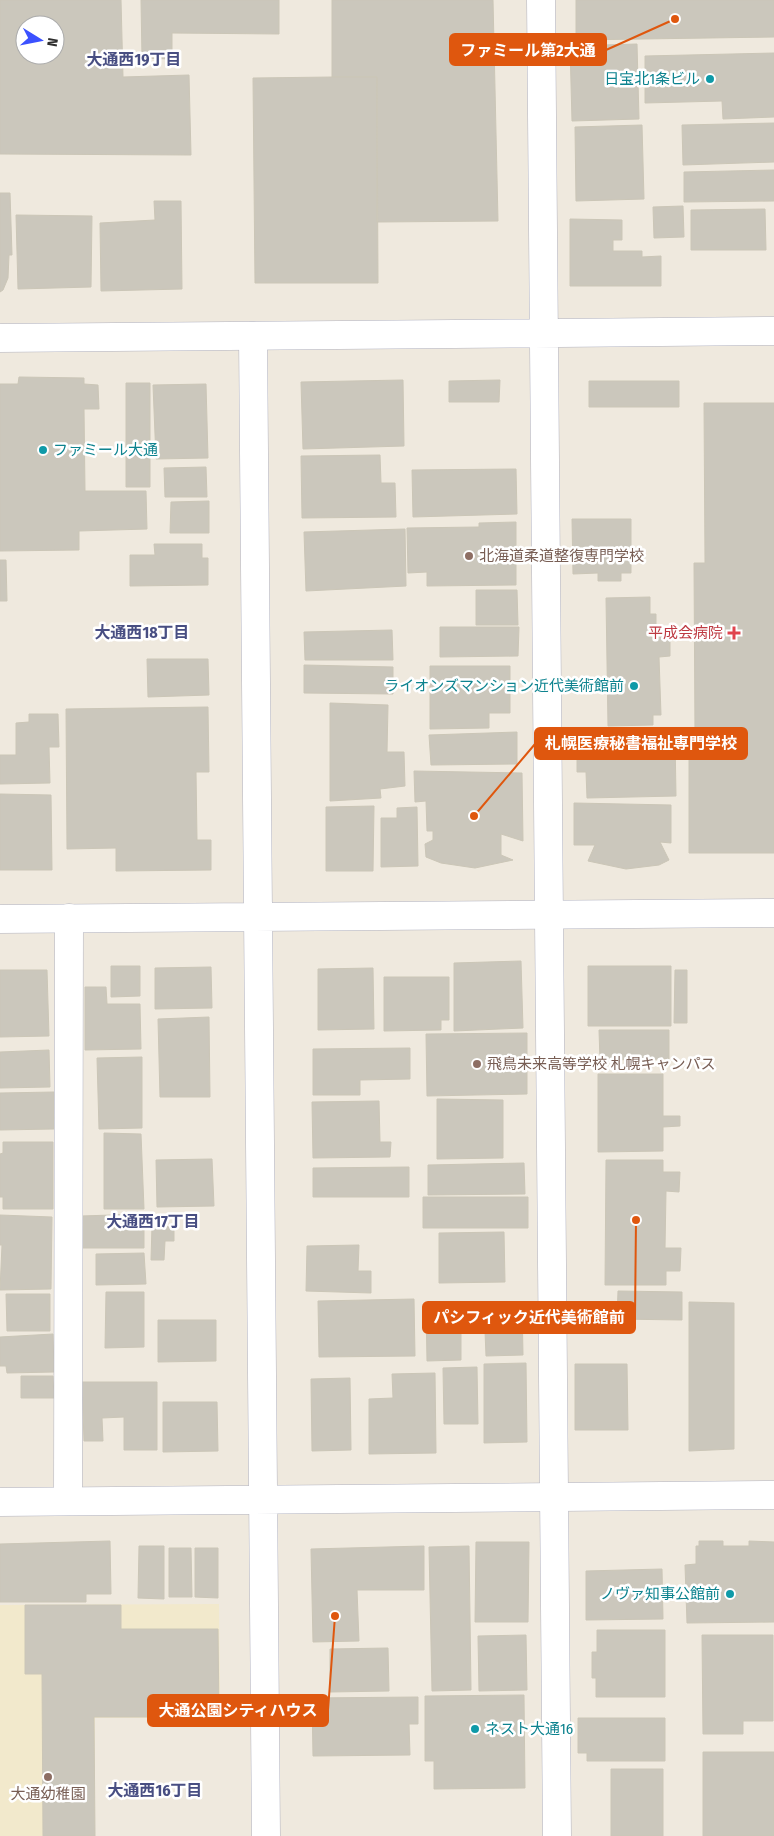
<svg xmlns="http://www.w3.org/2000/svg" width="774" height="1836" font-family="'Fira Sans Condensed','Noto Sans JP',sans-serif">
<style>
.education{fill:#f2e9cc}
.building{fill:#cbc7bc;stroke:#cbc6b7;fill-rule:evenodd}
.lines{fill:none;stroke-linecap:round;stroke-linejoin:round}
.street-casing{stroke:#b2b3c1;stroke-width:29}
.secondary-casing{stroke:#b2b3c1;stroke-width:29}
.street{stroke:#fff;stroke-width:28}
.secondary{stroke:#fff;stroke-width:28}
.culture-dot{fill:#0f9aa8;stroke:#fff;stroke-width:2}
.education-dot{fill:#8d6e63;stroke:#fff;stroke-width:2}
.health-dot{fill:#e0444e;stroke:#fff;stroke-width:2}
.labels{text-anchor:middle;stroke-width:5;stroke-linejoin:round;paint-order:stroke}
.culture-label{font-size:15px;fill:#0d838f;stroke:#fff;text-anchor:end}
.education-label{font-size:15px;fill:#785e54;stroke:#fff;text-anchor:start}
.health-label{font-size:15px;fill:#be3a42;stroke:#fff;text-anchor:end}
.neighbourhood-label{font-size:16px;font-weight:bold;fill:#484e82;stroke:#fff}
.leader{fill:none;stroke:#df570e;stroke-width:2}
.callout-dot{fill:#df570e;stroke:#fff;stroke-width:2}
.callout{fill:#df570e;stroke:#df570e;stroke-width:2}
.callout-label{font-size:16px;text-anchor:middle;font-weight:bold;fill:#fff}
</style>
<rect width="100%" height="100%" fill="#efe9de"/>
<path class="education" d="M219,1604L220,1718H95V1836H0V1605Z"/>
<path class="building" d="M0,0H121L123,77L189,75L191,155L0,154ZM25,25H55V55H25Z
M141,0H279V34L172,33V59L142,58Z
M332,0H493L498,221L377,222V77H332Z
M576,0H774V37L576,40Z
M637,44L639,119L572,121L570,46Z
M774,53V117L723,119L722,101L645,103V56Z
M332,77H377L378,283H255L253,78Z
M774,123V162L683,165L682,125Z
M642,125L644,199L576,201L575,127Z
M774,170V201L684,202V172Z
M0,193H10L12,255H9L8,278L3,290L0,292Z
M154,201H181L182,289L101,291L100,223L155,220Z
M683,206L684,237L654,238L653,207Z
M765,209L766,250H691V210Z
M16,215L92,216L91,287L18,289Z
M570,219L622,220V240H613V251H642V257L661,256V286H570Z
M19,377L84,378V384L98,385L99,409H84L85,491H146L147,529L79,531V550L0,551V384H18Z
M403,380L404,446L303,449L301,382Z
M500,380L499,402H449V381Z
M589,381H679V407H589Z
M126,383H150V487H126Z
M206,384L208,458L156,459L153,385Z
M704,403H774V853H689V735H695L694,563H705Z
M380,455L381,483H395L396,517L302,518L301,456Z
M206,467L207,497H165L164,468Z
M516,469L517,514L413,517L412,470Z
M209,501V533H170L171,502Z
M572,519H631V573H621V581H598V573L573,574Z
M516,522V585L427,586V572L408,573L407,528L479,527V523Z
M405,529L406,586L306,591L304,532Z
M154,544H202V558H208V585L130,586V555H155Z
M0,560H6L7,601H0Z
M476,590H517L518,625H476Z
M650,597V614H656V632H651V637L670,636V656L659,657L661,715H653V725L608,726L606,598Z
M440,627H519L518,656L440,657Z
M392,630L393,660H305L304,632Z
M147,659H208L209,695L148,697Z
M304,665L393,667V694L304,693Z
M430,666H510V713H489V728L430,729Z
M330,703L388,705L387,752H404L405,786L380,789L381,798L330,801Z
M208,707L209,772H196L197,840H211V870L116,871V848L67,849L66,709Z
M29,714H58L59,747H49L50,783L0,784V755H16V723L29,722Z
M517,732V764L431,765L429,735Z
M675,736L676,796L587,798L586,772H577V738Z
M414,771L522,773L523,841L501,834V855L513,860L475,868L441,863L426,857L425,844L433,840V831H427L426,801L415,802Z
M0,794L51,795L52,870H0Z
M574,803L671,805V843L660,842L669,860L659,865L626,869L588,861L595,845H574Z
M374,806L373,871H326V807Z
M417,807L418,866L381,867V818H397V808Z
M521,961L523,1028L454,1031V963Z
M111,966H140V996L111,997Z
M588,966H671V1026H588Z
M211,967L212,1008L155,1009V968Z
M373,968L374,1029L318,1030V969Z
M0,970H47L49,1036L0,1037Z
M675,970H687V1023H674Z
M384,977H449V1020H441V1030L384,1031Z
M85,987H106L107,1004H140L141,1049L85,1050Z
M209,1017L210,1097H160L158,1019Z
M599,1030H669V1059L600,1060Z
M527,1033V1094L427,1096L426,1034Z
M410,1048V1079L360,1080V1095H313V1049Z
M49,1050L50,1087L0,1088V1052Z
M142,1057V1128L99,1129L97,1058Z
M598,1074H663V1116H680V1126L663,1127V1151L598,1152Z
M54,1092V1129L0,1130V1093Z
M437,1099L503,1100V1158L437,1159Z
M379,1101L380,1142H391L390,1157L313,1158L312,1102Z
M104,1133L141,1134L144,1209H104Z
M3,1142H53V1209H3V1197H0V1154L3,1153Z
M212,1159L214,1206L157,1207L156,1160Z
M606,1160H663V1172H680L679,1192L666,1191L665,1248H681L680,1271H666V1285H605Z
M524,1163L525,1194L428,1195V1165Z
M409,1167V1197H313V1168Z
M423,1197H528V1228H423Z
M144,1214V1248H82L81,1216Z
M0,1215L52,1217L51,1289L0,1290L2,1245H0Z
M152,1226L174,1227V1241H165L164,1260H151Z
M504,1232L505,1282L439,1283V1233Z
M359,1245L358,1271H371V1293L306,1291L307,1246Z
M144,1253L146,1284L96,1285V1254Z
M618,1291L682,1292V1320L617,1319Z
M106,1292H144V1347L105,1348Z
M6,1294H50V1331H7Z
M414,1299L415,1356L319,1357L318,1301Z
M689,1302L734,1303V1449L689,1451Z
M426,1305H461V1360L427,1361Z
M522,1305L523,1355L486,1356L484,1306Z
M158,1320H216V1361L158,1362Z
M53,1334L54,1372L7,1373L6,1366H0V1337Z
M526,1363L527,1442L484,1443V1364Z
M575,1364H627L628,1430H575Z
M477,1367L478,1424H444L443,1368Z
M435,1373L436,1453L369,1454V1399L393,1398L392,1374Z
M21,1376H53L54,1398H21Z
M350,1378L351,1450L312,1451L311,1379Z
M82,1382H157V1450H124V1417L102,1418L103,1441H84Z
M163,1402H217L218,1451L163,1452Z
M110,1541L111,1594H86V1602H0V1544Z
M699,1541H723V1546H749V1541L774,1542V1622L687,1623L685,1565L696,1564V1546H699Z
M476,1542H529L528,1622H475Z
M139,1546H164V1599L138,1598Z
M424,1546V1590H357L359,1641L313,1642L311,1549Z
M469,1546L471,1690L432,1691L429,1547Z
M169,1548H191L192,1597H169Z
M195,1548H218V1598L195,1597Z
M662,1569L663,1619L586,1620V1571Z
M25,1605H121V1629H218L219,1717H94L95,1836H43L42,1674H25Z
M597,1630H665V1697H596V1678H592V1652H597Z
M526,1635L527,1690L479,1691L478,1636Z
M702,1635H773V1721H743V1734H703Z
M388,1648L389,1691L330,1692V1649Z
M524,1695L525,1788L434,1789V1761H425V1696Z
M418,1697V1724H409L410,1755L313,1756L312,1698Z
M578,1718H665V1761H587V1753H578Z
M703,1752H774V1836H703Z
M611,1769H663V1836H611Z"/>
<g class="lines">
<defs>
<path id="street" d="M541,0L557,1836
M0,338L774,331
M68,1501L69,918"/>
<path id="secondary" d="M253,336L266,1836
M0,919L774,913
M0,1502L774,1495"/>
</defs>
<use href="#street" class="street-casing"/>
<use href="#secondary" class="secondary-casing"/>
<use href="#street" class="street"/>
<use href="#secondary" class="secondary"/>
</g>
<g class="culture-dot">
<circle cx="710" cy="79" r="5"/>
<circle cx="43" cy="450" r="5"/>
<circle cx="634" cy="686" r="5"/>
<circle cx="730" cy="1594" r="5"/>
<circle cx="475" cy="1729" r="5"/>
</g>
<g class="education-dot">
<circle cx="469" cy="556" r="5"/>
<circle cx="477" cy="1064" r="5"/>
<circle cx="48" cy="1777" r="5"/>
</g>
<path class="health-dot" d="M731.5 625.5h5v5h5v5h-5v5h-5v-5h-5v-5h5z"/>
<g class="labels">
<g class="culture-label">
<text x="700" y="84">日宝北1条ビル</text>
<text x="53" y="455" text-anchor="start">ファミール大通</text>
<text x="624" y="691">ライオンズマンション近代美術館前</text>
<text x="720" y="1599">ノヴァ知事公館前</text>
<text x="485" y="1734" text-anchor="start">ネスト大通16</text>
</g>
<g class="education-label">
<text x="479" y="561">北海道柔道整復専門学校</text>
<text x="487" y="1069">飛鳥未来高等学校 札幌キャンパス</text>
<text x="48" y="1799" text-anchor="middle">大通幼稚園</text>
</g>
<g class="health-label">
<text x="723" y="638">平成会病院</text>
</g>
<g class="neighbourhood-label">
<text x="134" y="65">大通西19丁目</text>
<text x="142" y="638">大通西18丁目</text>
<text x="153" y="1227">大通西17丁目</text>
<text x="155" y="1796">大通西16丁目</text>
</g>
</g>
<path class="leader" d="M675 19L606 50M474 816L535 744M636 1220L635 1317M335 1616L328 1710"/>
<g class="callout-dot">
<circle cx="675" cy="19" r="5"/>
<circle cx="474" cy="816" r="5"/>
<circle cx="636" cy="1220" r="5"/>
<circle cx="335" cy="1616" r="5"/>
</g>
<g class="callout">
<rect x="450" y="34" width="156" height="31" rx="5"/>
<rect x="535" y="728" width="212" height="31" rx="5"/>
<rect x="423" y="1302" width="212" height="31" rx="5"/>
<rect x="148" y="1695" width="180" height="31" rx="5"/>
</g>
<g class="callout-label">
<text x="528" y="56">ファミール第2大通</text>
<text x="641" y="749">札幌医療秘書福祉専門学校</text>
<text x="529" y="1323">パシフィック近代美術館前</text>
<text x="238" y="1716">大通公園シティハウス</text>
</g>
<g transform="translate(40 40) rotate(100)"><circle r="24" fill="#ffffff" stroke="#ababab"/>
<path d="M0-4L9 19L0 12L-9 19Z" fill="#3b51ff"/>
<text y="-8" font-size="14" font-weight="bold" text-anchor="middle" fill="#2d2d2d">N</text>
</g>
</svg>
